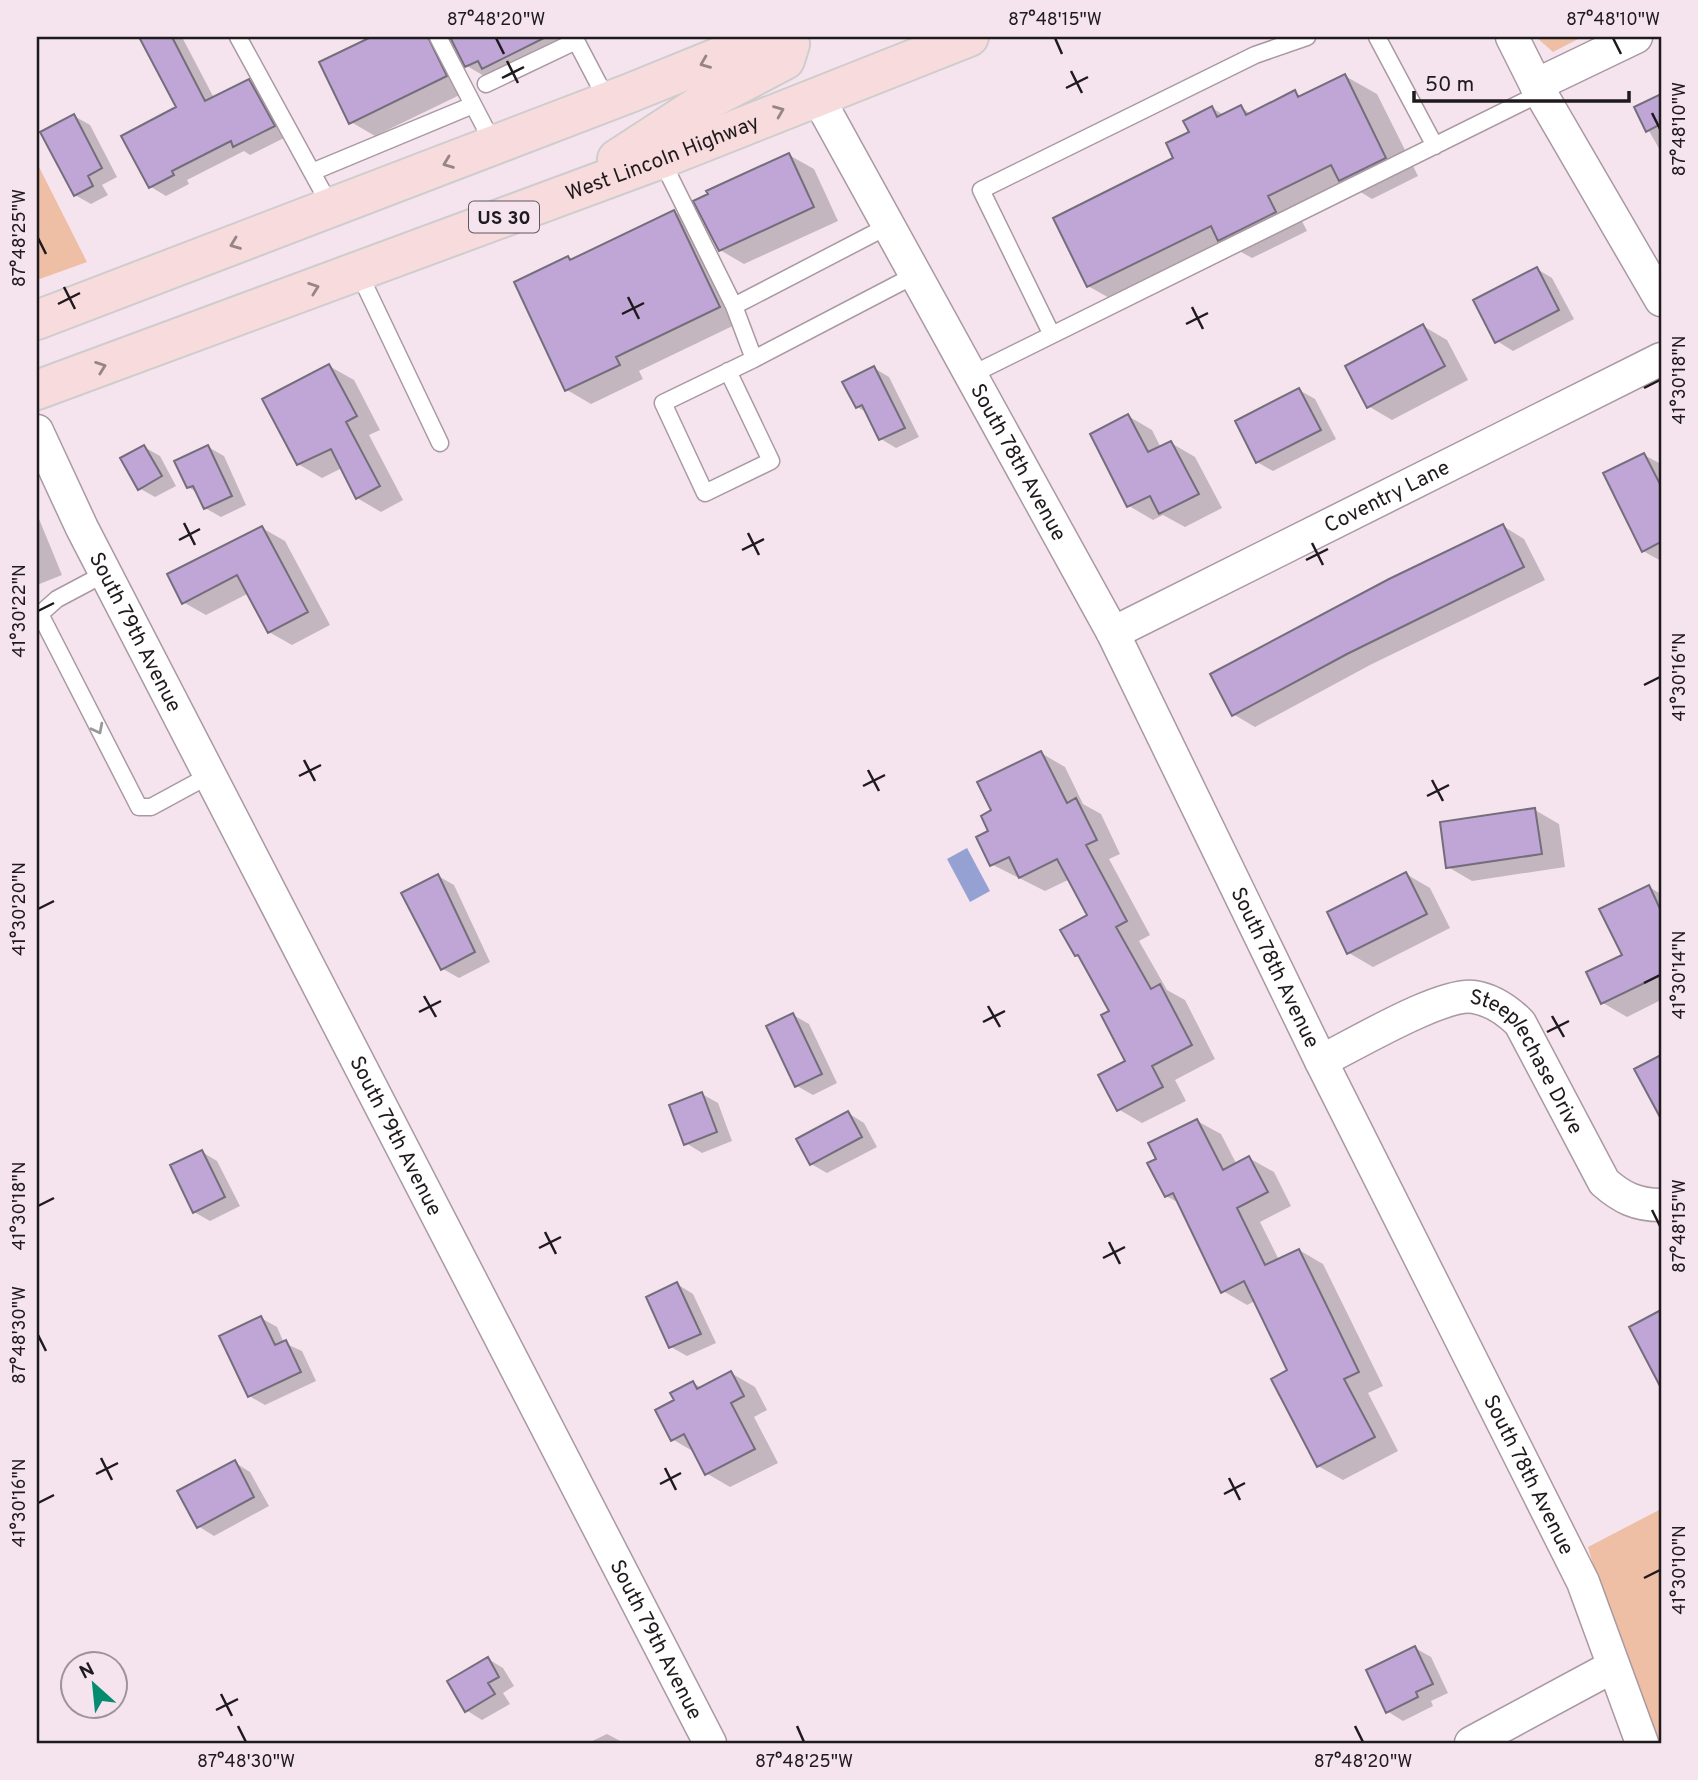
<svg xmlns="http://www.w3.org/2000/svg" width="1698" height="1780" font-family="Overpass,sans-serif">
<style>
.green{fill:#eebea5}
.water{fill:#95a1d2}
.shadow{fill:#0003}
.building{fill:#bfa6d7;stroke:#746d7b;stroke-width:2}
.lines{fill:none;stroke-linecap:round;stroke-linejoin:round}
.lane-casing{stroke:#a999a2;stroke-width:19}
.street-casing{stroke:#a999a2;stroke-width:35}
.primary-casing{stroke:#cecdcd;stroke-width:42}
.lane{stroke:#fff;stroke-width:16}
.street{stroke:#fff;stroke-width:32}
.primary{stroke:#f8dbdc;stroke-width:38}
.oneway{stroke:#968486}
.oneway2{stroke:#9a9899}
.ticks{fill:none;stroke:#1f1a1d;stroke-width:2.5}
.labels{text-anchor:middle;stroke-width:7;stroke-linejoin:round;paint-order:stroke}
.shield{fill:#f5e4ee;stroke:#5f575c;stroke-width:2}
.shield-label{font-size:19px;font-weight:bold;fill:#1f1a1d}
.street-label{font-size:21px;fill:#1f1a1d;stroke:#f5e4ee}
.neatline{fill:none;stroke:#1f1a1d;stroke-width:2.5}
.ticks-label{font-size:18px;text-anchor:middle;fill:#1f1a1d}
</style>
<rect width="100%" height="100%" fill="#f5e4ee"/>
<path class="green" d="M1536,37H1582L1553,52Z
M37,163L87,262L37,280Z
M1661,1509V1743H1657L1628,1685L1588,1547Z"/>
<path class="water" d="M967,848L990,891L970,902L947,859Z"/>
<path class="shadow" d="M141,37H182L214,98L249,81L265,90L290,135L250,155L244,151L187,180L189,184L166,196L151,187L178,107Z
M375,37H574L491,80L467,66L455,44L452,56L470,90L375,136L351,122L321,63Z
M1345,76L1377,94L1418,176L1372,199L1354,188L1299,215L1307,231L1252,258L1234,248L1120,304L1088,286L1191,133L1212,108L1224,115L1240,107L1251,114L1295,92L1302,97Z
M1661,96V152L1636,108Z
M74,116L90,125L117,177L102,185L108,195L91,204L75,195Z
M789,155L814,169L838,221L744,264L720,250Z
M674,212L699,226L743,321L639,371L643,379L591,404L567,390L568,258L572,261Z
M1537,269L1552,278L1574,319L1513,351L1497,341Z
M1423,326L1447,340L1468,380L1392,420L1368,406Z
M329,366L354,380L380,430L369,435L403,500L381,512L357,498L342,468L322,478L298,464Z
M874,368L889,377L919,437L896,448L881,439L868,413L857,407Z
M1299,390L1315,399L1336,439L1273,471L1257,462Z
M1128,416L1152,430L1161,448L1171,443L1195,457L1222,508L1185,527L1163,515L1153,520L1129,506Z
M144,447L160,456L176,486L155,497L139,488Z
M208,447L224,456L246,505L221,517L205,508L198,493L188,487Z
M1644,455L1661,464V561L1643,551Z
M37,514L62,575L37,585Z
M1503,526L1524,539L1545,580L1370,665L1255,727L1233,714Z
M262,528L285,541L330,625L292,645L269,632L249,593L206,615L183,602Z
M1041,753L1065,767L1083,804L1101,814L1120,854L1109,859L1150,935L1139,941L1167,990L1185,1000L1215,1059L1175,1080L1186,1101L1142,1123L1118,1109L1128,1062L1111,1011L1082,959L1076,955L1089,916L1070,879L1045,891L991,864L994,811Z
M1535,810L1559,824L1565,867L1472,881L1448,867Z
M1406,874L1430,888L1450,928L1373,967L1349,953Z
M438,876L454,885L490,962L459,978L443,969Z
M1649,887L1661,894V1000L1627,1017L1603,1003Z
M793,1015L809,1024L837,1083L813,1095L797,1086Z
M702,1094L718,1103L732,1141L702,1153L686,1143Z
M848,1113L864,1123L877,1147L827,1173L811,1164Z
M1197,1121L1221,1134L1237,1165L1249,1158L1274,1172L1291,1206L1260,1222L1279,1260L1299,1250L1323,1264L1383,1386L1368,1393L1398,1451L1343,1480L1318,1466L1290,1371L1255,1301L1247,1305L1223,1291L1181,1204L1166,1196L1158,1160Z
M202,1152L217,1161L240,1206L210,1221L194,1212Z
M677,1284L693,1294L716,1343L687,1356L671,1347Z
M261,1318L277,1327L284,1343L302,1351L316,1381L265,1405L249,1396Z
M731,1373L755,1387L767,1410L754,1417L778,1463L730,1487L706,1473L696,1453L672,1439L676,1401L693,1383L702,1388Z
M234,1462L250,1472L269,1506L214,1536L198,1526Z
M1415,1648L1431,1657L1448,1693L1431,1701L1433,1706L1403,1721L1387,1711Z
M488,1659L503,1668L514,1686L503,1693L510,1704L482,1720L466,1710Z
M607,1734L624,1743H588Z"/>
<path class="building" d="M139,37H172L205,101L249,79L275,126L233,147L231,141L172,171L174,175L149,188L121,136L176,107Z
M371,37H428L447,76L349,124L319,62Z
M450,37H546L482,69L478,61L465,67Z
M1345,74L1386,158L1339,181L1331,165L1268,196L1276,212L1218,241L1211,226L1087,287L1053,218L1173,158L1166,143L1189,132L1183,121L1212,106L1217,117L1241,105L1246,115L1295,90L1298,97Z
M1661,94V124L1646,132L1634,107Z
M74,114L102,168L88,176L93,186L74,196L40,132Z
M789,153L814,207L719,251L693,201L708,194L706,191Z
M674,210L720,307L616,357L620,365L565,391L514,282L568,256L570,260Z
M1537,267L1559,310L1495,343L1473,300Z
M1423,324L1445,366L1367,408L1345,366Z
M329,364L357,416L346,422L380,486L356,499L331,449L297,465L262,399Z
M874,366L905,428L879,440L862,405L856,408L842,382Z
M1299,388L1321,430L1256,463L1235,421Z
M1128,414L1148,452L1171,441L1199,494L1159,514L1150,496L1127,507L1090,434Z
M144,445L162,476L138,490L120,458Z
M208,445L232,496L204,509L193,486L187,488L174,461Z
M1644,453L1661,486V542L1642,552L1603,473Z
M1503,524L1524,567L1347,654L1232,716L1210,674L1389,579Z
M262,526L308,612L268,633L237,575L182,604L167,574Z
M1041,751L1067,803L1076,798L1097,840L1086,845L1127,921L1116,927L1151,989L1160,984L1192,1045L1152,1066L1163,1087L1117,1111L1098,1075L1125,1061L1101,1015L1109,1011L1078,955L1075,956L1060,930L1087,915L1057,859L1019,878L1009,857L990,866L976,837L988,831L981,816L991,810L977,782Z
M1535,808L1542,854L1446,868L1440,822Z
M1406,872L1427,914L1347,954L1327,912Z
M438,874L475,952L441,970L401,893Z
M1649,885L1661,911V975L1601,1004L1586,972L1622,955L1599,909Z
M793,1013L822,1074L795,1087L766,1026Z
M1661,1055V1119L1634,1069Z
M702,1092L717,1132L684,1145L669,1105Z
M848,1111L862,1137L810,1165L796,1139Z
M1197,1119L1223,1170L1249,1156L1268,1192L1237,1208L1265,1265L1299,1249L1359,1372L1344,1379L1375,1437L1317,1467L1271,1379L1287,1370L1244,1281L1221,1293L1173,1193L1165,1197L1147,1163L1156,1159L1148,1143Z
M202,1150L225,1197L193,1213L170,1165Z
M677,1282L701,1334L669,1348L646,1297Z
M1661,1310V1388L1629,1327Z
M261,1316L275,1345L286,1340L301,1372L248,1397L219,1336Z
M731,1371L744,1396L731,1403L755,1449L705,1475L684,1434L671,1441L655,1410L674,1400L670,1393L693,1381L697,1389Z
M235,1460L254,1497L197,1528L177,1491Z
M1415,1646L1433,1684L1416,1692L1418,1697L1386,1713L1366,1670Z
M488,1657L499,1677L488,1683L495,1694L465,1712L447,1681Z"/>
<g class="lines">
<defs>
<path id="lane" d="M238,37L331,207
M438,37L494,145
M574,37L608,102
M1377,37L1435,146
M486,84L576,41
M661,159L734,306L888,226
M312,172L473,105
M358,271L440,443
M1052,335L981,190L1255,55L1307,37
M754,359L915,275
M728,371L771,461L705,493L663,403L754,359L734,306
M971,375L1541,93
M106,573L57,599L40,614L139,807H151L210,775"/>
<g id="street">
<path d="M1512,37L1536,85L1661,300"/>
<path d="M1536,85L1636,37"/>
<path id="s1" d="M817,96L1113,633L1321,1061L1583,1582L1642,1743"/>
<path id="s2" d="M37,431L82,528L710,1743"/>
<path id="s3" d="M1113,633L1661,359"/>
<path id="s4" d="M1321,1061C1354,1045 1442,992 1474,997C1493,1000 1507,1010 1520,1023L1604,1182C1622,1198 1637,1205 1661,1205"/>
<path d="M1471,1743L1612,1667"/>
</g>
<g id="primary">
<path d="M617,159L703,103L785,60L790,44L785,37"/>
<path d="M37,320L630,93L768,37"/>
<path id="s5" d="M37,390L661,159L969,37"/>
</g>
</defs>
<use href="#lane" class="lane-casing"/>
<use href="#street" class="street-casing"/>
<use href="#primary" class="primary-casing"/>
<use href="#lane" class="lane"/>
<use href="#street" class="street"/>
<use href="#primary" class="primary"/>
</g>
<defs><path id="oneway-chevron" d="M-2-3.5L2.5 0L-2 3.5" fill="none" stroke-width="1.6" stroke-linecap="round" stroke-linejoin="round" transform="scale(1.75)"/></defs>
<g class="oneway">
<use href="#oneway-chevron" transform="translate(705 63) rotate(158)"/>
<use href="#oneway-chevron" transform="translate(779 111) rotate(-22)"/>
<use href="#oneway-chevron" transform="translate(448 163) rotate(159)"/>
<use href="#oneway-chevron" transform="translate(235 244) rotate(159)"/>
<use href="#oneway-chevron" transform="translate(314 288) rotate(-20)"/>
<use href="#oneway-chevron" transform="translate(101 367) rotate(-20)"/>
</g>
<use class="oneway2" href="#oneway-chevron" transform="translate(98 729) rotate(63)"/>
<path class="ticks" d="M496,38L504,54M1055,38L1062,54M1613,38L1621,54M507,61L518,83M1071,71L1082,93M502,78L524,67M1066,88L1088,77M1652,113L1660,129M38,238L46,254M64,287L75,309M628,297L639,319M58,304L80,293M1192,307L1203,329M622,314L644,303M1186,324L1208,313M1644,388L1660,380M184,523L195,545M748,533L759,555M179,540L200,529M1312,543L1323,565M742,550L764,539M1306,560L1328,549M38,611L54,603M1644,685L1660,677M304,760L315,781M868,770L879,791M299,776L321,765M1432,780L1443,801M863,786L885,775M1427,796L1449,785M38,909L54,901M1644,983L1660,975M424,996L436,1017M988,1006L1000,1027M419,1012L441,1001M1552,1016L1564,1037M983,1022L1005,1011M1547,1032L1569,1021M38,1206L54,1198M1652,1210L1660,1226M545,1232L556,1254M1109,1242L1120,1264M539,1248L561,1237M1103,1258L1125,1247M38,1335L46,1351M101,1458L112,1480M665,1468L676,1490M96,1474L118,1463M1229,1478L1240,1500M660,1484L681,1473M1224,1494L1245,1483M38,1503L54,1495M1644,1578L1660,1570M221,1694L232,1716M216,1710L238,1699M238,1726L246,1742M797,1726L804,1742M1355,1726L1363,1742"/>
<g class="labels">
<rect class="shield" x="469" y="201.5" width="70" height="31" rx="5"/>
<g class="shield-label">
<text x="504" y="224">US 30</text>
</g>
<g class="street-label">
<text dy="7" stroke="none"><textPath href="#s5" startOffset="667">West Lincoln Highway</textPath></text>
<text dy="7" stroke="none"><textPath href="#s1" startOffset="418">South 78th Avenue</textPath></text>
<text dy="7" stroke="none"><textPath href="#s3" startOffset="306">Coventry Lane</textPath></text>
<text dy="7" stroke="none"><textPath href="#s2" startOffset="224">South 79th Avenue</textPath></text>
<text dy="7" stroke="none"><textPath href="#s1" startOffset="985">South 78th Avenue</textPath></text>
<text dy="7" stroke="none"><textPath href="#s4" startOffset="254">Steeplechase Drive</textPath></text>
<text dy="7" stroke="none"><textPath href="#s2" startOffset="791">South 79th Avenue</textPath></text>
<text dy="7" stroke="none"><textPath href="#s1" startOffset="1552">South 78th Avenue</textPath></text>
<text dy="7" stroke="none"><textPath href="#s2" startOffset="1358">South 79th Avenue</textPath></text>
</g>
</g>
<rect width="1698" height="1780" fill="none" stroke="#f5e4ee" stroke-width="77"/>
<g transform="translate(94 1685) rotate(333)"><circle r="33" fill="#f5e4ee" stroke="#9f939a" stroke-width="2"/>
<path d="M0-5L12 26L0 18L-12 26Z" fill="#048b70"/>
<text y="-10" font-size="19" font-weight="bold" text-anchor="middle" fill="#1f1a1d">N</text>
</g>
<path d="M1414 91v10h215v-10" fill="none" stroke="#1f1a1d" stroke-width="3.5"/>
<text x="1425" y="91" font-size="21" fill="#1f1a1d" stroke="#f5e4ee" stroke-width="5" paint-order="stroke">50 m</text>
<rect x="38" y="38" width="1622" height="1704" class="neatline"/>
<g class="ticks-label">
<text x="496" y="25">87°48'20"W</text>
<text x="1055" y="25">87°48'15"W</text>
<text x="1613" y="25">87°48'10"W</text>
<text transform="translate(1679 129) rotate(-90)" y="6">87°48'10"W</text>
<text transform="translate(19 238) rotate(-90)" y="6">87°48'25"W</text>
<text transform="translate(1679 380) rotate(-90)" y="6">41°30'18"N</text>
<text transform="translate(19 611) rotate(-90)" y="6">41°30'22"N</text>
<text transform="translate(1679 677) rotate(-90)" y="6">41°30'16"N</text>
<text transform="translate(19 909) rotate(-90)" y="6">41°30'20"N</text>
<text transform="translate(1679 975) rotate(-90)" y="6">41°30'14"N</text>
<text transform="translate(19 1206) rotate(-90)" y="6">41°30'18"N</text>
<text transform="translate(1679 1226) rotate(-90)" y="6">87°48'15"W</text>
<text transform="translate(19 1335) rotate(-90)" y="6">87°48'30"W</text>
<text transform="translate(19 1503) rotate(-90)" y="6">41°30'16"N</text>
<text transform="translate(1679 1570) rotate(-90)" y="6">41°30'10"N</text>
<text x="246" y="1767">87°48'30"W</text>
<text x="804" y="1767">87°48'25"W</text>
<text x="1363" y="1767">87°48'20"W</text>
</g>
</svg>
